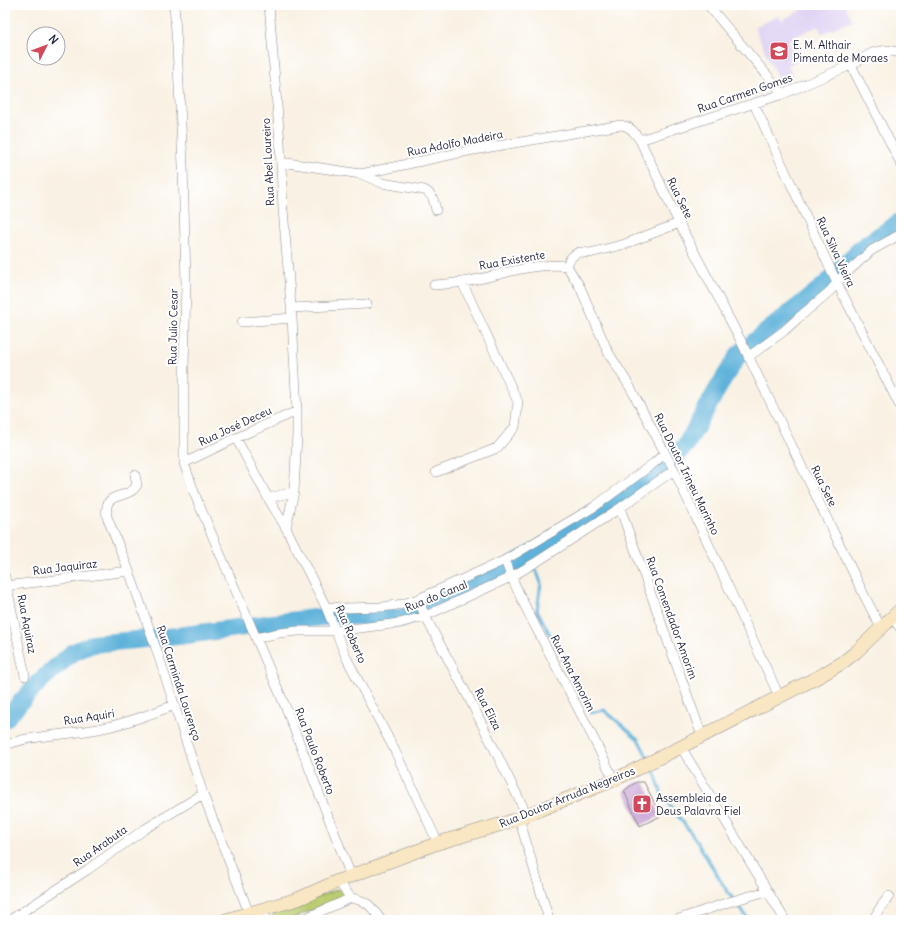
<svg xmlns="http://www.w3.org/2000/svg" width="906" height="925" font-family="Delius,sans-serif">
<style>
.built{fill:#e1d4f4}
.green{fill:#b9cc70;stroke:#6e7756}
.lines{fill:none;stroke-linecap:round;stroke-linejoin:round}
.stream{stroke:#5eb2da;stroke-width:3}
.river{stroke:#5eb2da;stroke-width:18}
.building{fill:#c198cf}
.street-casing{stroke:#8e8a8f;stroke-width:10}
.secondary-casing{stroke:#8e8a8f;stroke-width:14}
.street{stroke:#fff;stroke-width:9}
.secondary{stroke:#f9e7c3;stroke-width:13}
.labels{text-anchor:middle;stroke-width:4;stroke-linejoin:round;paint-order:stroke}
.poi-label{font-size:11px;fill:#22223b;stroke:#fff;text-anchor:start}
.street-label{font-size:11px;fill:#22223b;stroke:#fff}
</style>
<rect width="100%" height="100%" fill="#fff"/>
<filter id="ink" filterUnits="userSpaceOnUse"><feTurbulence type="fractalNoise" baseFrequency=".025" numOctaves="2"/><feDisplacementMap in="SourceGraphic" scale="8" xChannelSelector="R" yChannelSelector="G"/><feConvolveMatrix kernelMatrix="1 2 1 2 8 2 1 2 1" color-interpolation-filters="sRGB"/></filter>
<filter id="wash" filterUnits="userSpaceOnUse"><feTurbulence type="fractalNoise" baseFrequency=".012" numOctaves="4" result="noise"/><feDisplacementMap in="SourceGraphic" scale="16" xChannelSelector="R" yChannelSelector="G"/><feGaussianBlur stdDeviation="0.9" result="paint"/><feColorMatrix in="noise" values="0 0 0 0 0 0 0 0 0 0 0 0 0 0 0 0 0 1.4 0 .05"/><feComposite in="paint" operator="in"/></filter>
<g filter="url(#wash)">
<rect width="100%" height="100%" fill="#f9f1e3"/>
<path class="built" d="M812,5H845L852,20L822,34L818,26L788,40L797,61L788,66L793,76L779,82L754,27L779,16L781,20Z"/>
<path class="green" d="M338,889L346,896L289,920H279L271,914Z"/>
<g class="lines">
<path class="stream" d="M525,557L537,572L541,583L537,610L591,713L604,710L638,739L649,760
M651,765L655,773L662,795L694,837L727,891L749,920"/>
<path class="river" d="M5,719L39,682L72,653L92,644L178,636L266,624L322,617L353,616L402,618L497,573L530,555L658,472L686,445L718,388L739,354L825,285L861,248L901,221"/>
</g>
<g id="blocks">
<path class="building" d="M637,782H644L661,816L640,826L624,791L629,787Z"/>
</g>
</g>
<g filter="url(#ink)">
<use href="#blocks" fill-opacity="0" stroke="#8e8a8f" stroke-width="1"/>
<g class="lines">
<defs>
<path id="street" d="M174,5L177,46L183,165L186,284L184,368V463L195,495L286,708L351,876
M269,5L280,143L283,209L292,318L297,411V434L294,492L286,528
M708,5L783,94
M851,65L901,164
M754,104L836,281L901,408
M640,140L783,94L851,65L872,53L887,50L901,53
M281,162L361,174L468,151L621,125L628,127L633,131L640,140L679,223L740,339L864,595L881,628
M361,174L382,183L424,190C433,194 434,201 436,210
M567,266L580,287L608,352L630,387L673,468L779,696
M434,285C443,284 452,284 462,282C498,277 529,262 567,266L570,259L574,255L579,252L590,253L625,244L679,223
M291,308L367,304
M242,322L292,318
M748,357L784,331L797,319L830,291L842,277L872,250L901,234
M236,438L268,498L286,528L326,607L347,659L395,751L438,843
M184,463L236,438L297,411
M436,472L497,448L515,427L518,402L462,282
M135,475L137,485C127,502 103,488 107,517L129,571L156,648L203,794L249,913
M268,498L294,492
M620,508L702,736
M505,560C515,589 530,616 544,643C568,689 592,734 614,780
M5,577L25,676
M5,586L129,571
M418,599L425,616L471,702L527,815
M326,607L344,608L383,607L403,604L418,599L505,560L594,507L654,463L665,453
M892,617L901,629
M256,638L279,633L298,631H335L400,623L425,616L511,577L538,561L620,508L674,470
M5,746C18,739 33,738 47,736C64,734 81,732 98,729C125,724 149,715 174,705
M681,747L785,920
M519,818L549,920
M351,898C368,901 371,906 381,920
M256,911L269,920
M10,920L87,870L145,829L203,794
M301,920L351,898L338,881
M676,920L729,902L767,891
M873,920L880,908L889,896"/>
<path id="secondary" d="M226,920L298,899L338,881L438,843L502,824L519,818L614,780L681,747L818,677L842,663L856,652L901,609"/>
</defs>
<use href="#street" class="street-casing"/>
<use href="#secondary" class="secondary-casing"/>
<use href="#street" class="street"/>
<use href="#secondary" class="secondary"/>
</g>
</g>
<defs>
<symbol id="school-square" viewBox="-11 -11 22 22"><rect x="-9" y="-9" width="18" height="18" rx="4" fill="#d1495b" stroke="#fff"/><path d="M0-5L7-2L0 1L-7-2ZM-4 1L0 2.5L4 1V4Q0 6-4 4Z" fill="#fff"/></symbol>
<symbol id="church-square" viewBox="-11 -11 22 22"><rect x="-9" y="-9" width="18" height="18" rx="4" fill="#d1495b" stroke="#fff"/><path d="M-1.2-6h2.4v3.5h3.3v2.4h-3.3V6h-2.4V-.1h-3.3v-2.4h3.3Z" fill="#fff"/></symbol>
</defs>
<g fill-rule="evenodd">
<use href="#school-square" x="768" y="40" width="22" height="22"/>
<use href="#church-square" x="631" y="793" width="22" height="22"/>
</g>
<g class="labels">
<g class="poi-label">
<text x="793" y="49">E. M. Althair<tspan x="793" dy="13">Pimenta de Moraes</tspan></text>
<text x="656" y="802">Assembleia de<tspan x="656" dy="13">Deus Palavra Fiel</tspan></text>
</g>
<g class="street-label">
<text transform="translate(745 93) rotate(-19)" y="4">Rua Carmen Gomes</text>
<text transform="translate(455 143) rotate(-11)" y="4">Rua Adolfo Madeira</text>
<text transform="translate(268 162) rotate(-93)" y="4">Rua Abel Loureiro</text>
<text transform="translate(680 198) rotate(64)" y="4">Rua Sete</text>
<text transform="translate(836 252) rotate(65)" y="4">Rua Silva Vieira</text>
<text transform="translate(512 260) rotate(-10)" y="4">Rua Existente</text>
<text transform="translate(173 327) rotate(-89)" y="4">Rua Julio Cesar</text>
<text transform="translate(235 426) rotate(-25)" y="4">Rua José Deceu</text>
<text transform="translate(687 474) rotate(64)" y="4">Rua Doutor Irineu Marinho</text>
<text transform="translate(824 486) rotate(64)" y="4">Rua Sete</text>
<text transform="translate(65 567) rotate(-7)" y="4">Rua Jaquiraz</text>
<text transform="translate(436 596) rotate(-22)" y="4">Rua do Canal</text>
<text transform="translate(672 618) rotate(70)" y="4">Rua Comendador Amorim</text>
<text transform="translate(27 624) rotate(79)" y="4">Rua Aquiraz</text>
<text transform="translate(351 634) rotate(67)" y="4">Rua Roberto</text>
<text transform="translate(573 673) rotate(63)" y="4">Rua Ana Amorim</text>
<text transform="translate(179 683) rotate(72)" y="4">Rua Carminda Lourenço</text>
<text transform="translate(488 709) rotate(63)" y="4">Rua Eliza</text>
<text transform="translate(89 717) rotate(-9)" y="4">Rua Aquiri</text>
<text transform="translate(315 751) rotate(69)" y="4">Rua Paulo Roberto</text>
<text transform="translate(567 797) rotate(-22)" y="4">Rua Doutor Arruda Negreiros</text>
<text transform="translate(100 846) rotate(-35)" y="4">Rua Arabuta</text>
</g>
</g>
<rect width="906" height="925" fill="none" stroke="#fff" stroke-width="20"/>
<g transform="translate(46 46) rotate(48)"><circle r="19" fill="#ffffff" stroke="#a7a7b1"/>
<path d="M0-3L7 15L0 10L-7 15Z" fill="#d1495b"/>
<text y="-6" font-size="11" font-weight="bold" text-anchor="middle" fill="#22223b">N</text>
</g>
</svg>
